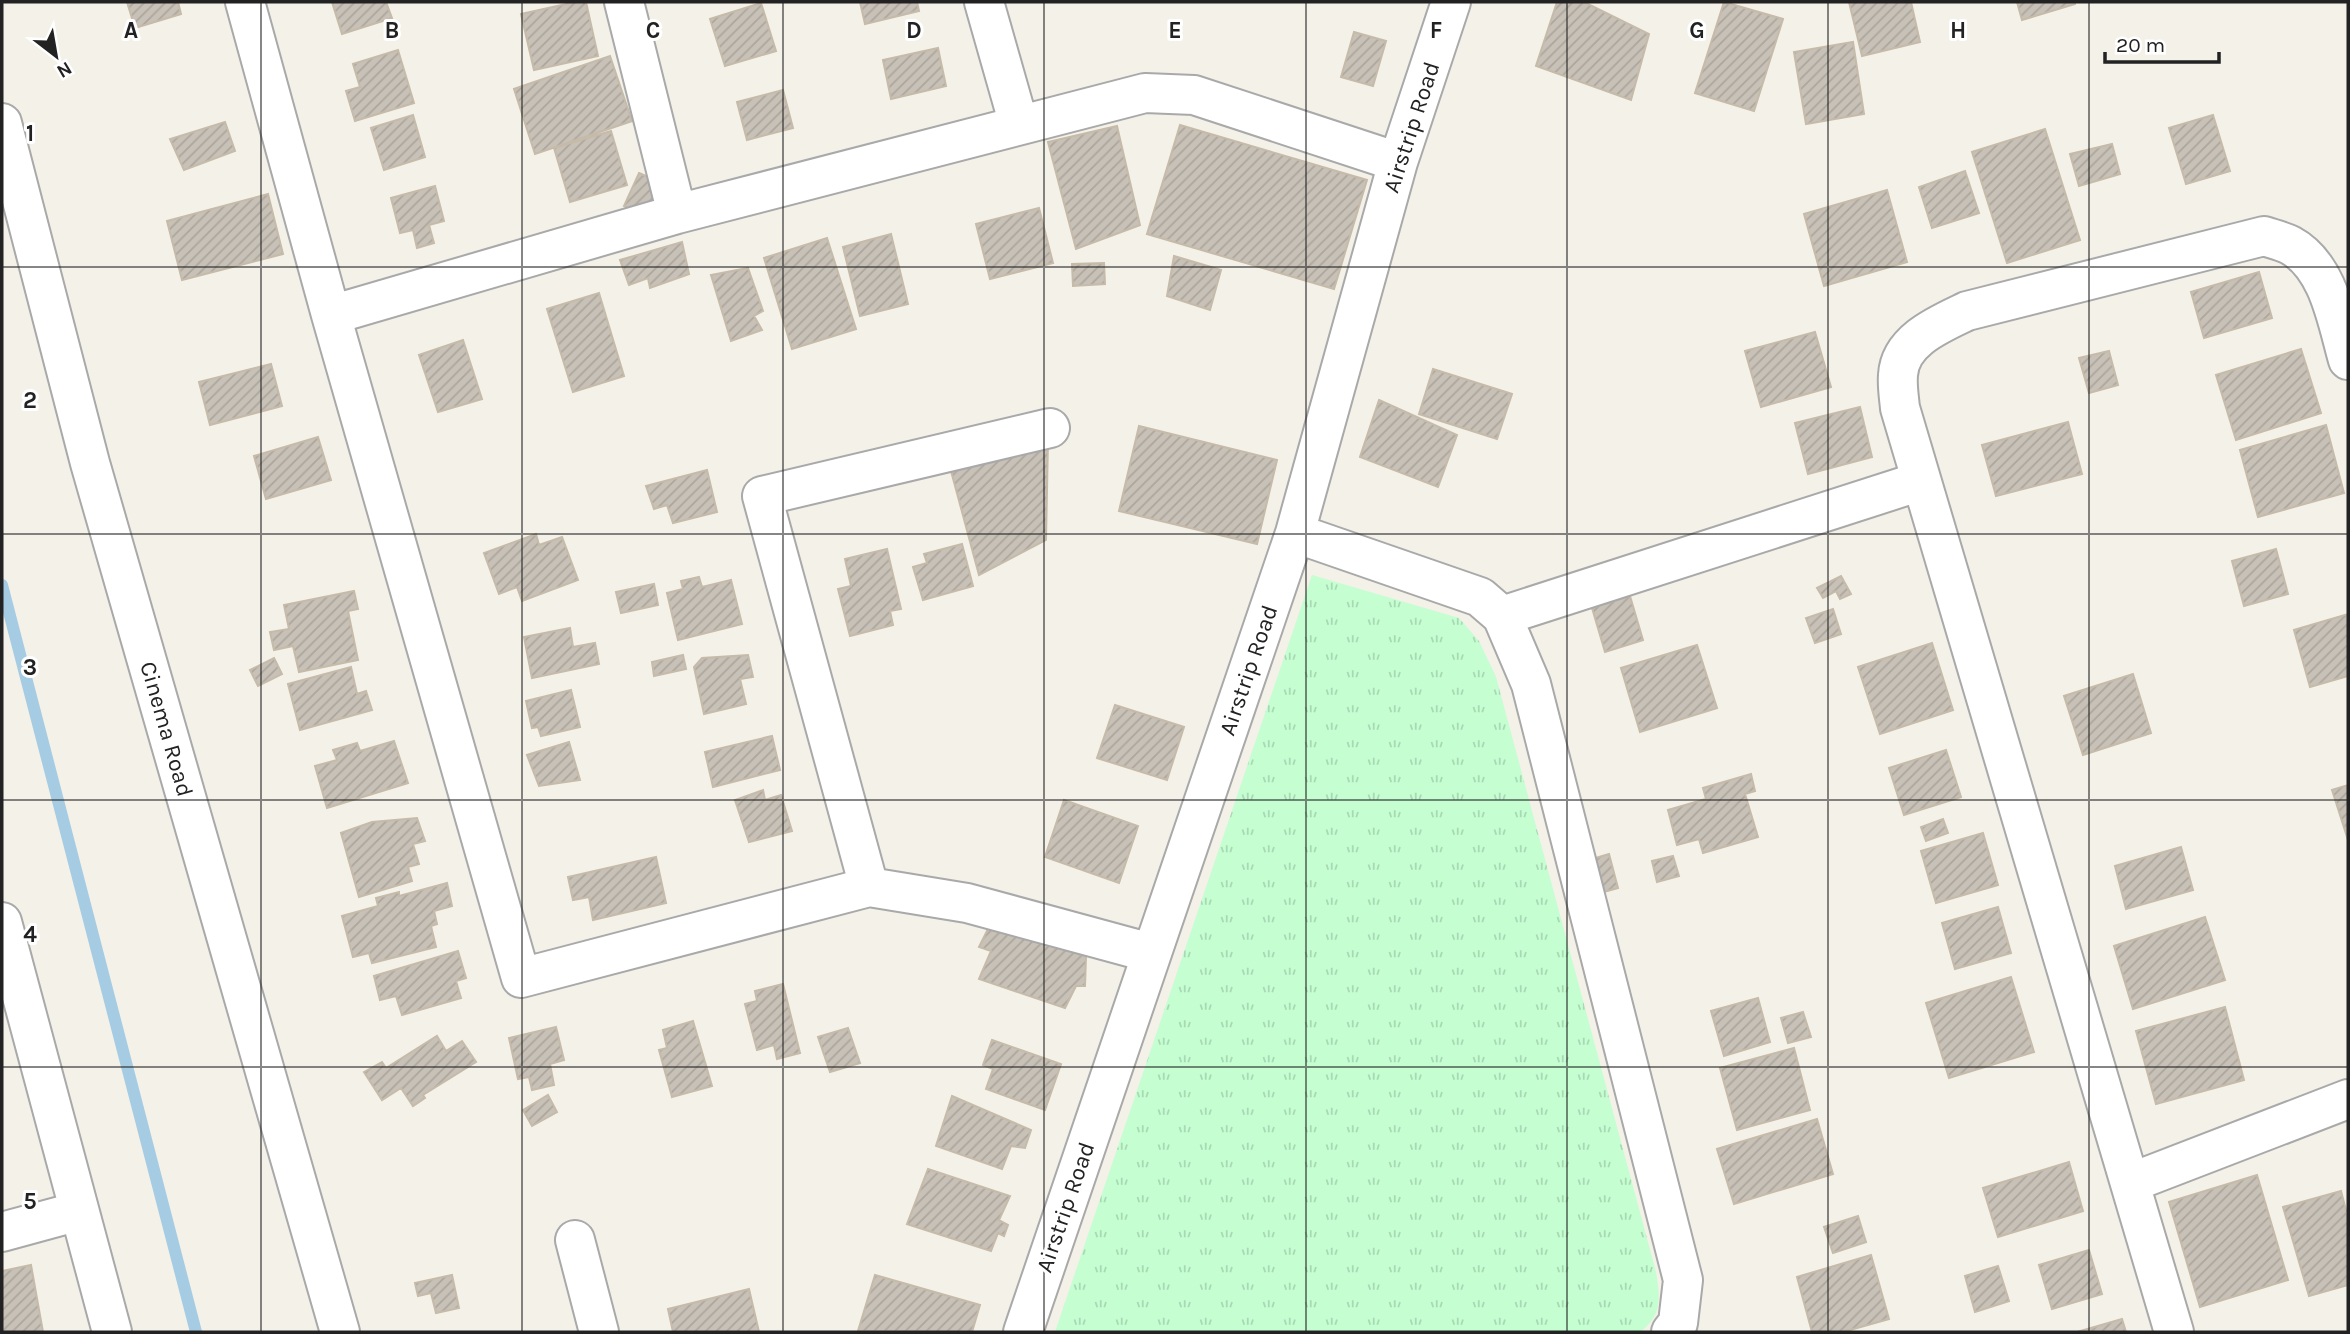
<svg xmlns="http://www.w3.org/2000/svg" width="2350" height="1334" font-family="Karla,sans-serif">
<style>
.park{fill:url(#park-tufts)}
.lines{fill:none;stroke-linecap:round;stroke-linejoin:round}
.stream{stroke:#a6cce3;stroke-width:12}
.building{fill:url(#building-hatch);stroke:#c6baa9;stroke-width:2}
.minor-casing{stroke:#a9a9a9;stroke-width:42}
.minor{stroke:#fff;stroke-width:38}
.grid{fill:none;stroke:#222;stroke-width:2;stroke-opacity:0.55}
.labels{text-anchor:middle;stroke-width:6;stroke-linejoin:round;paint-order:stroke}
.street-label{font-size:23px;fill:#222;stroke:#fff}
.grid-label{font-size:23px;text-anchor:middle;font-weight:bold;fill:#222;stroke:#fff;stroke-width:6;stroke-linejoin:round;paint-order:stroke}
</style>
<defs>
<pattern id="park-tufts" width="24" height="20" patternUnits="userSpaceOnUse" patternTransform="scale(1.75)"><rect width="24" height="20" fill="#c4fed1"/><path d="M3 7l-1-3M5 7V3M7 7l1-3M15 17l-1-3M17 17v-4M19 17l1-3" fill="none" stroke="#a8d9b3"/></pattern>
<pattern id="building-hatch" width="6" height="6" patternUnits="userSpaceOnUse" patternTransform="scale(1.75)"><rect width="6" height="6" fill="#c8c1b7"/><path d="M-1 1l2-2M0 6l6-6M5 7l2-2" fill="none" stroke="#aca69d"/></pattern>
</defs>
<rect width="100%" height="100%" fill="#f3f1e8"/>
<path class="park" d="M1312,575L1459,618L1479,641L1496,677L1656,1272C1660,1297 1663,1315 1640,1332H1055Z"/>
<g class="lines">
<path class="stream" d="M2,585L196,1332"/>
</g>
<path class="building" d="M127,2H178L181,14L135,28Z
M332,2H386L392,18L342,34Z
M575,2H586L598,56L534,70L521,14Z
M860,2H917L919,11L865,24Z
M1557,2H1584L1649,34L1631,100L1536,66Z
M1724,2L1783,19L1754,111L1695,93Z
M1849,2H1911L1920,42L1862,56Z
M2017,2H2075V4L2022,20Z
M761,3L776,51L725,66L710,19Z
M1354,32L1386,41L1373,86L1341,77Z
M1853,42L1864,114L1806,124L1794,52Z
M938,48L946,86L891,99L883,60Z
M398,50L414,103L355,121L346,91L360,87L353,64Z
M610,56L632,121L535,154L514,89Z
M783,90L793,128L747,140L737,102Z
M413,115L425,157L384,170L371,128Z
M2213,115L2230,171L2186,184L2169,128Z
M225,122L235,151L184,170L170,139Z
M1180,125L1367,180L1334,289L1147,234Z
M1117,126L1140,225L1076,249L1048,142Z
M2045,129L2080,240L2007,263L1972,152Z
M611,131L627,185L570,202L554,148Z
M2112,144L2120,174L2079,186L2070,154Z
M1965,171L1979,213L1932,228L1919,187Z
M639,173L671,187L655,220L624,206Z
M435,186L444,221L429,225L434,243L417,248L413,230L400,233L391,198Z
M1887,190L1907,262L1824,286L1804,214Z
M268,194L283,254L182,280L167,221Z
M1039,208L1053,263L990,279L976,224Z
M891,234L908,304L860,316L843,247Z
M827,238L856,329L792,349L764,258Z
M682,242L689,274L650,288L648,278L629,285L620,260Z
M1174,256L1221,270L1210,310L1167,296Z
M1104,263L1105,284L1073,286L1072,264Z
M748,268L763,311L754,316L762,330L731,341L711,275Z
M2259,272L2272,318L2204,338L2191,292Z
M599,293L624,376L573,392L547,309Z
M1815,332L1831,387L1761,407L1745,351Z
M463,340L482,399L438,412L419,355Z
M2301,349L2321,413L2236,440L2216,375Z
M2109,351L2118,385L2089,393L2079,358Z
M271,364L282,406L210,425L199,382Z
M1433,369L1512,394L1497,439L1419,414Z
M1379,400L1457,435L1438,487L1360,457Z
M1860,407L1872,457L1808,474L1795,423Z
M2068,422L2082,474L1996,496L1982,445Z
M2326,425L2344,493L2258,517L2240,450Z
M1139,426L1277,460L1257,544L1119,511Z
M318,437L331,480L266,499L254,456Z
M1048,440L1046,540L979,575L947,456Z
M707,470L717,512L673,523L667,505L654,509L646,486Z
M536,534L539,545L562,537L578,580L522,601L517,587L499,594L484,553Z
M962,544L973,586L923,600L913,567L927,563L924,554Z
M887,549L901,609L890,611L893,625L850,636L838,589L851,586L845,559Z
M2276,549L2288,594L2244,606L2232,561Z
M1841,576L1851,594L1840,599L1836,591L1823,598L1817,588Z
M699,577L702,587L731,580L742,624L678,640L667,593L683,589L681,581Z
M654,584L658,605L621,613L616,592Z
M354,591L358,609L348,611L358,660L299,672L293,646L274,650L270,632L289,629L284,605Z
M1630,596L1643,640L1605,652L1592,608Z
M1833,609L1841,634L1815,643L1806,618Z
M2348,614V676L2310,687L2294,630Z
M570,628L573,647L595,643L599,664L532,678L524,637Z
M1932,643L1953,710L1880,734L1858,667Z
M1697,645L1717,708L1640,732L1621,668Z
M683,655L686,669L654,676L652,662Z
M748,655L753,677L740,679L746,704L704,714L694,667L702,658Z
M274,658L282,674L258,686L250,670Z
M351,667L357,694L366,691L372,710L300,730L288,684Z
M2133,674L2151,733L2083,755L2064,696Z
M571,690L580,727L541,736L538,727L532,728L526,701Z
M1115,705L1184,727L1167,780L1097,758Z
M772,736L780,770L713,787L705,752Z
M394,741L408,783L327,808L315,766L337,760L333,750L357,743L360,751Z
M569,742L580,780L539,786L527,755Z
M1946,750L1961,797L1904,815L1889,768Z
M1751,774L1755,791L1745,794L1758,837L1703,853L1699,839L1677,845L1668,810L1706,799L1703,788Z
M2348,785V840L2332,790Z
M763,790L765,800L781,795L792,831L749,842L735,800Z
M1064,800L1138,826L1119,883L1045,857Z
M417,818L425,841L413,844L419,864L408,867L412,881L359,897L341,833L372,822Z
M1943,819L1948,833L1926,841L1921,827Z
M1983,833L1998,885L1936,903L1921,851Z
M2181,847L2193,890L2126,909L2115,866Z
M1609,854L1618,888L1600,893L1589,860Z
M1673,856L1679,876L1657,882L1652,861Z
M656,857L666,903L593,920L589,897L573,900L568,877Z
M447,883L452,906L434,911L437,924L431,926L436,947L372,963L369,953L353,957L342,916L378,906L376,898L399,892V896Z
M1998,907L2011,953L1955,969L1942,923Z
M2205,917L2225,980L2133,1009L2114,946Z
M990,925L1086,956L1085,986H1076L1065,1008L979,979L991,951L979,947Z
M458,951L466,978L456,981L461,998L402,1015L396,996L380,1000L374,976Z
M2011,977L2034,1052L1949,1078L1926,1003Z
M783,984L800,1053L777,1059L774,1045L757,1050L745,1004L757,1001L755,991Z
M1758,998L1770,1042L1724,1056L1711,1011Z
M2225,1007L2244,1080L2156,1104L2136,1031Z
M1803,1012L1811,1037L1788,1043L1781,1018Z
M693,1021L712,1086L672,1097L659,1050L667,1048L663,1030Z
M556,1027L564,1060L550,1064L554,1085L532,1090L529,1077L518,1079L509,1038Z
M848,1028L860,1063L830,1072L818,1037Z
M437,1036L446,1051L462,1041L476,1062L423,1095L425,1098L413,1106L401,1088L382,1100L364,1072L382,1062L386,1068Z
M992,1040L1061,1064L1045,1110L986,1089L993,1069L983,1065Z
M1794,1048L1810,1110L1737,1130L1720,1068Z
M548,1095L557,1112L532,1126L523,1110Z
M952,1096L1031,1130L1025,1148L1011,1146L1002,1169L936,1146Z
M1817,1119L1833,1174L1734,1204L1717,1149Z
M2069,1162L2083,1211L1998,1237L1983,1188Z
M928,1169L1010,1196L999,1220L1008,1225L1004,1236L998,1233L991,1251L907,1224Z
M2257,1175L2288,1280L2200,1307L2169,1202Z
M2341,1191L2348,1218V1285L2309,1296L2283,1207Z
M1858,1216L1866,1242L1833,1253L1824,1227Z
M2089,1250L2102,1294L2052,1309L2039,1265Z
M1871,1255L1889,1319L1843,1332H1812L1797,1277Z
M31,1265L43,1332H2V1271Z
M1998,1266L2009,1301L1975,1312L1965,1276Z
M452,1275L459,1308L436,1313L431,1293L418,1296L415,1283Z
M875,1275L980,1305L972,1332L858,1331Z
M749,1289L759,1332H673L668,1309Z
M2122,1319L2126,1332H2077Z"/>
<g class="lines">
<defs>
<path id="minor" d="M245,2L331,315L521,978L869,887L967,903L1151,953
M624,2L677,214
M984,2L1019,125
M2,123L90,463L340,1332
M331,315L677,214L1145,93L1194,95L1398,162
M1295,533L1480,597L1502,616L1531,684L1683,1280L1678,1323L1671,1332
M1502,616L1921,481
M869,887L762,496L1050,428
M2,922L112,1332
M2130,1183L2348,1099
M2,1232L79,1211
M575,1240L599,1332
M1023,1332L1295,533L1398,162L1451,2
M2174,1332L1900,408C1899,397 1897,386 1898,375C1900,340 1940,324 1967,311L2264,236C2273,239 2282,241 2290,245C2329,266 2337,322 2348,360"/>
</defs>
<use href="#minor" class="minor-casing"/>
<use href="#minor" class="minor"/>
</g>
<path class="grid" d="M261,2V1332M522,2V1332M783,2V1332M1044,2V1332M1306,2V1332M1567,2V1332M1828,2V1332M2089,2V1332M2,267H2348M2,534H2348M2,800H2348M2,1067H2348"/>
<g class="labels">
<g class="street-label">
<text transform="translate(1411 127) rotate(-72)" y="8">Airstrip Road</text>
<text transform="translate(1248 670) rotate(-71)" y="8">Airstrip Road</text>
<text transform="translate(167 729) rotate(74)" y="8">Cinema Road</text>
<text transform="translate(1065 1207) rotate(-71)" y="8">Airstrip Road</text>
</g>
</g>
<g class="grid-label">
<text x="131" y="38">A</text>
<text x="392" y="38">B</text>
<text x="653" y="38">C</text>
<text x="914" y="38">D</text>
<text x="1175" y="38">E</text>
<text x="1436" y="38">F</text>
<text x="1697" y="38">G</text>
<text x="1958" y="38">H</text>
<text x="30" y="141">1</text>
<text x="30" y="408">2</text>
<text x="30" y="675">3</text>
<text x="30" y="942">4</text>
<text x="30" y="1209">5</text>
</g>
<rect width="2350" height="1334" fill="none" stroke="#222222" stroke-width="7"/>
<g transform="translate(56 56) rotate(149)" stroke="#ffffff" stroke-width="5" paint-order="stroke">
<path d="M0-5L12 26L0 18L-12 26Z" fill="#222222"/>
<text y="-10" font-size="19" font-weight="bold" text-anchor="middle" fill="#222222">N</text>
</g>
<path d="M2105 52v10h114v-10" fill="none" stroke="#222222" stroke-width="3.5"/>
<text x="2116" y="52" font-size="21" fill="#222222" stroke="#ffffff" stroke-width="5" paint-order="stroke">20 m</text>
</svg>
